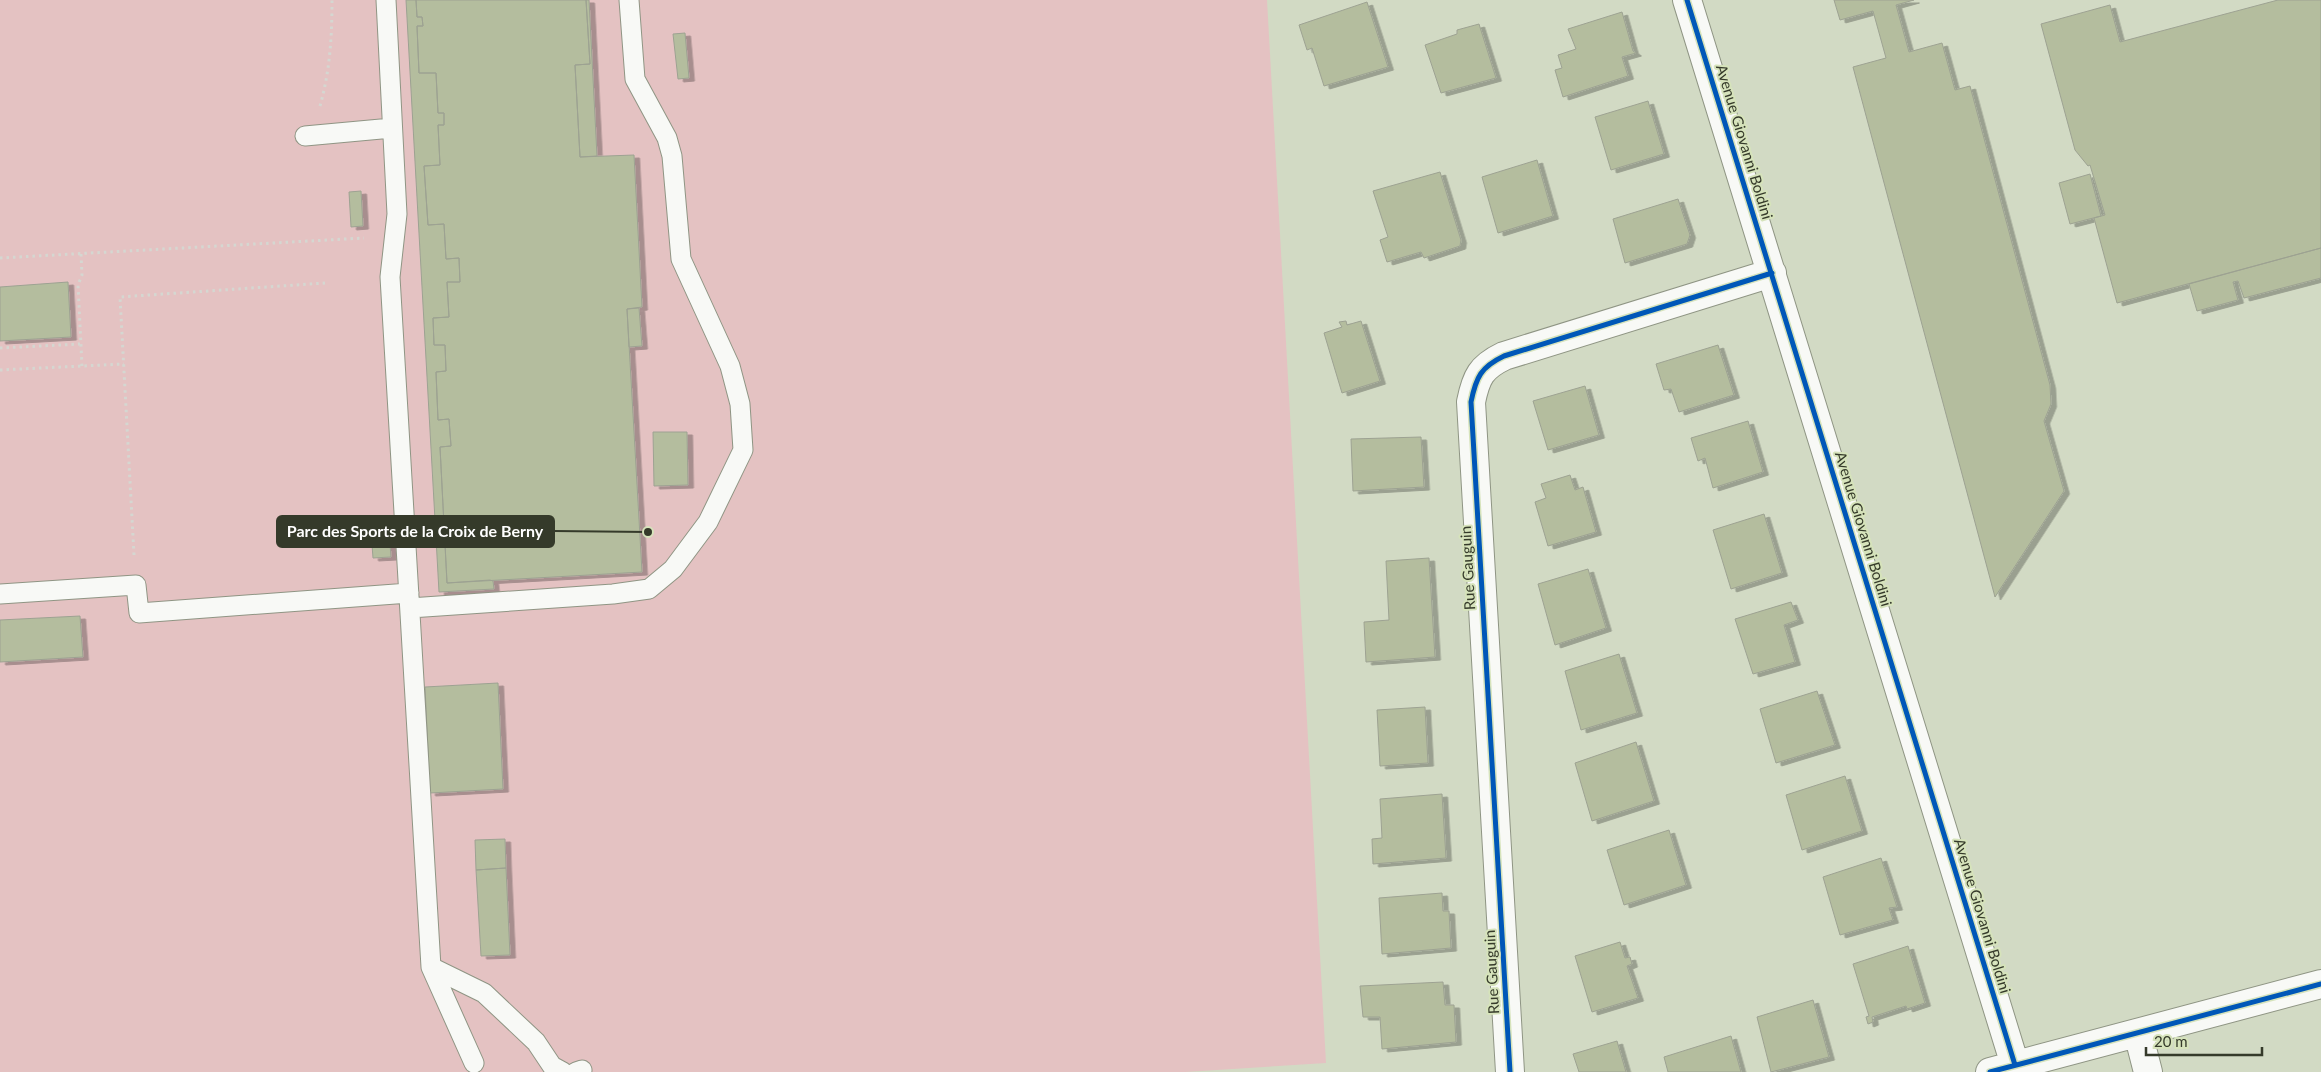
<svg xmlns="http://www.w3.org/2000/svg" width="2321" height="1072" font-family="Lato,sans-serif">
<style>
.green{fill:#e4c2c2}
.building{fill:#b4bd9e;stroke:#9da292;filter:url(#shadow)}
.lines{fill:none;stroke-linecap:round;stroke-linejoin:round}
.service-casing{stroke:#8f9584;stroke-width:21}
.minor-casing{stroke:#8f9584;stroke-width:30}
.path{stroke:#d5d7d1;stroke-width:3;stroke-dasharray:2.5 4;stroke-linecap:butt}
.service{stroke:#f8f9f6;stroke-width:19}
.minor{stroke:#f8f9f6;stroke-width:28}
.cycleway-casing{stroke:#d6e3bb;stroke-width:8}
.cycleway{stroke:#0057b8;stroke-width:5}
.labels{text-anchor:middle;stroke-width:4;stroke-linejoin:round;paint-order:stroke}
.street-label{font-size:15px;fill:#353a2a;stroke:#d6e3bb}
.leader{fill:none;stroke:#353a2a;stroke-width:2}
.callout-dot{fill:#353a2a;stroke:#d6e3bb;stroke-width:2}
.callout{fill:#353a2a;stroke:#353a2a;stroke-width:2}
.callout-label{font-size:16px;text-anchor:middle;font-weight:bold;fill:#fff}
</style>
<defs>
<filter id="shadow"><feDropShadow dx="5.5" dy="3" stdDeviation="0" flood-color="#0004"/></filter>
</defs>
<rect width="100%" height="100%" fill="#d2dac4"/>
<path class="green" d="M0,0H1267L1326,1063L1185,1072H0Z"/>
<path class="building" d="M406,0H416L417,17H422L423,26H417L419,73H436L438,113H444V125H438L440,165L424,166L428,225L444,224L446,259L459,258L460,282H447L449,317L433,318L434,345H445L446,371L436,372L438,420L449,419L451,446L440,447L447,583L490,580L493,581L494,589L439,592Z
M416,0H586L590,64L575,65L580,157L634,155L642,307L627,309L642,572L447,583L440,447L451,446L449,419L438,420L436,372L446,371L445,345H434L433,318L449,317L447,282H460L459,258L446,259L444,224L428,225L424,166L440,165L438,125H444V113H438L436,73H419L417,26H423L422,17H417Z
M586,0H589L597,156L580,157L575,65L590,64Z
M1834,0H1914L1896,5L1909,52L1942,43L1955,90L1970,86L2050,385L2051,404L2044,421L2064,491L1995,597L1853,67L1886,58L1873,11L1840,20Z
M2278,0H2321V248L2117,303L2094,218L2105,215L2090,165L2088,166L2075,150L2041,24L2110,5L2120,42Z
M1367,2L1388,67L1324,86L1312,48L1307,50L1299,25Z
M1622,12L1633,51L1636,53L1622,57L1628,76L1563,97L1555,70L1562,68L1558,55L1576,49L1568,29Z
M1479,24L1496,78L1441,93L1425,45L1457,34V30Z
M685,33L689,78L678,79L673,34Z
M1648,101L1664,154L1611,170L1595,117Z
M1537,160L1553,216L1498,233L1482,177Z
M1440,172L1461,240L1460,246L1424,258L1421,252L1387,262L1380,240L1388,237L1373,191Z
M2090,174L2101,216L2070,224L2059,183Z
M361,191L363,226L351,227L349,192Z
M1678,199L1690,235L1687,244L1625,263L1613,219Z
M2321,248V278L2244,298L2238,281L2233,282L2238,300L2197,311L2189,284Z
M68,282L71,337L0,341V287Z
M639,308L642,346L629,347L627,309Z
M1346,321L1347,325L1361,321L1380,381L1342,393L1324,333L1342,327L1339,322Z
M1718,345L1734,395L1679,412L1671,389L1664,390L1656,364Z
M1585,386L1599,435L1548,450L1533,401Z
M1748,421L1763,472L1713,488L1705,458L1698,461L1691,438Z
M653,432H687L688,485L654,486Z
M1421,437L1424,487L1353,491L1351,439Z
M1570,475L1575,490L1583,487L1596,532L1548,546L1535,502L1546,498L1541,484Z
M1764,514L1782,573L1731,589L1713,530Z
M389,531L391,557L373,558L371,532Z
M1429,558L1435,657L1366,662L1364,622L1389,620L1386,561Z
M1588,569L1606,628L1555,645L1538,584Z
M1791,602L1798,620L1784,625L1795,662L1753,674L1735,619Z
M80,616L83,657L0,662V620Z
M1619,654L1637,713L1581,730L1565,671Z
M498,683L503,789L430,793L425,687Z
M1817,691L1835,745L1776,763L1760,709Z
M1425,707L1428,763L1380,766L1377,710Z
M1636,742L1654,801L1592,821L1575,763Z
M1845,776L1862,831L1802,850L1786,795Z
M1442,794L1446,858L1373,864L1372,839L1382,838L1380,799Z
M1669,830L1686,885L1624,905L1607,850Z
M505,839L506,868L476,870L475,840Z
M1881,858L1897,907L1889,908L1893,920L1840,935L1823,877Z
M506,868L510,955L481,956L476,870Z
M1442,893L1443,911H1449L1451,948L1382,954L1379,898Z
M1620,942L1625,958L1630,957L1632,964L1627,966L1638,998L1592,1012L1575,956Z
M1908,946L1925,1003L1907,1009L1906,1006L1872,1017L1873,1022L1868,1024L1866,1017L1869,1016L1853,964Z
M1443,982L1445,1005H1454L1456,1042L1382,1049L1380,1017H1363L1360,986Z
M1813,1000L1829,1057L1771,1072L1757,1017Z
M1731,1036L1741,1072H1668L1664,1057Z
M1617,1041L1626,1072H1579L1573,1054Z"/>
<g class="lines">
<defs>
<path id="service" d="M386,0L397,214L390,277L431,967L484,993L536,1042L552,1066L563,1072
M305,136L392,128
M0,594L136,585L139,613L409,593
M410,608L613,594L649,589L673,569L708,522L743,450L740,404L730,366L681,259L672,156L667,138L635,79L629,0
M431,967L474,1063
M576,1072L582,1070"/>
<path id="minor" d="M1687,0L2015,1065
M2138,1033L2148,1072
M1510,1072L1471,402C1476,377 1481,367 1504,356L1772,273
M1990,1072L2321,984"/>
</defs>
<use href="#service" class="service-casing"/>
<use href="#minor" class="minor-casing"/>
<path class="path" d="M320,106C330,71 332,36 332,0
M81,254L82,275L78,285L82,366
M0,258L364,238
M0,348L80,344
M0,370L124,364
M134,555L120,297L325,283"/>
<use href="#service" class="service"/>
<use href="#minor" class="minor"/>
<defs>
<path id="cycleway" d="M1687,0L2015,1065
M1510,1072L1471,402C1476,377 1481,367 1504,356L1772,273
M1990,1072L2321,984"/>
</defs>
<use href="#cycleway" class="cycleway-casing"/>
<use href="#cycleway" class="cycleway"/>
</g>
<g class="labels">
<g class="street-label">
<text transform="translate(1744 142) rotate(73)" y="5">Avenue Giovanni Boldini</text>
<text transform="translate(1863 529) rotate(73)" y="5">Avenue Giovanni Boldini</text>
<text transform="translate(1468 568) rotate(-93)" y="5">Rue Gauguin</text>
<text transform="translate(1982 916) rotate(73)" y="5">Avenue Giovanni Boldini</text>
<text transform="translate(1492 972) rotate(-93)" y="5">Rue Gauguin</text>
</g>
</g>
<path class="leader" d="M648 532L554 531"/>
<circle class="callout-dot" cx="648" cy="532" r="5"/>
<rect class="callout" x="277" y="516" width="277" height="31" rx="5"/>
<g class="callout-label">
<text x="415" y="537">Parc des Sports de la Croix de Berny</text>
</g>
<path d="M2146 1047v8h116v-8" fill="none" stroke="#353a2a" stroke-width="2.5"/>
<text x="2154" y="1047" font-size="15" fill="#353a2a" stroke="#d6e3bb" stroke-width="4" paint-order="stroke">20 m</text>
</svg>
